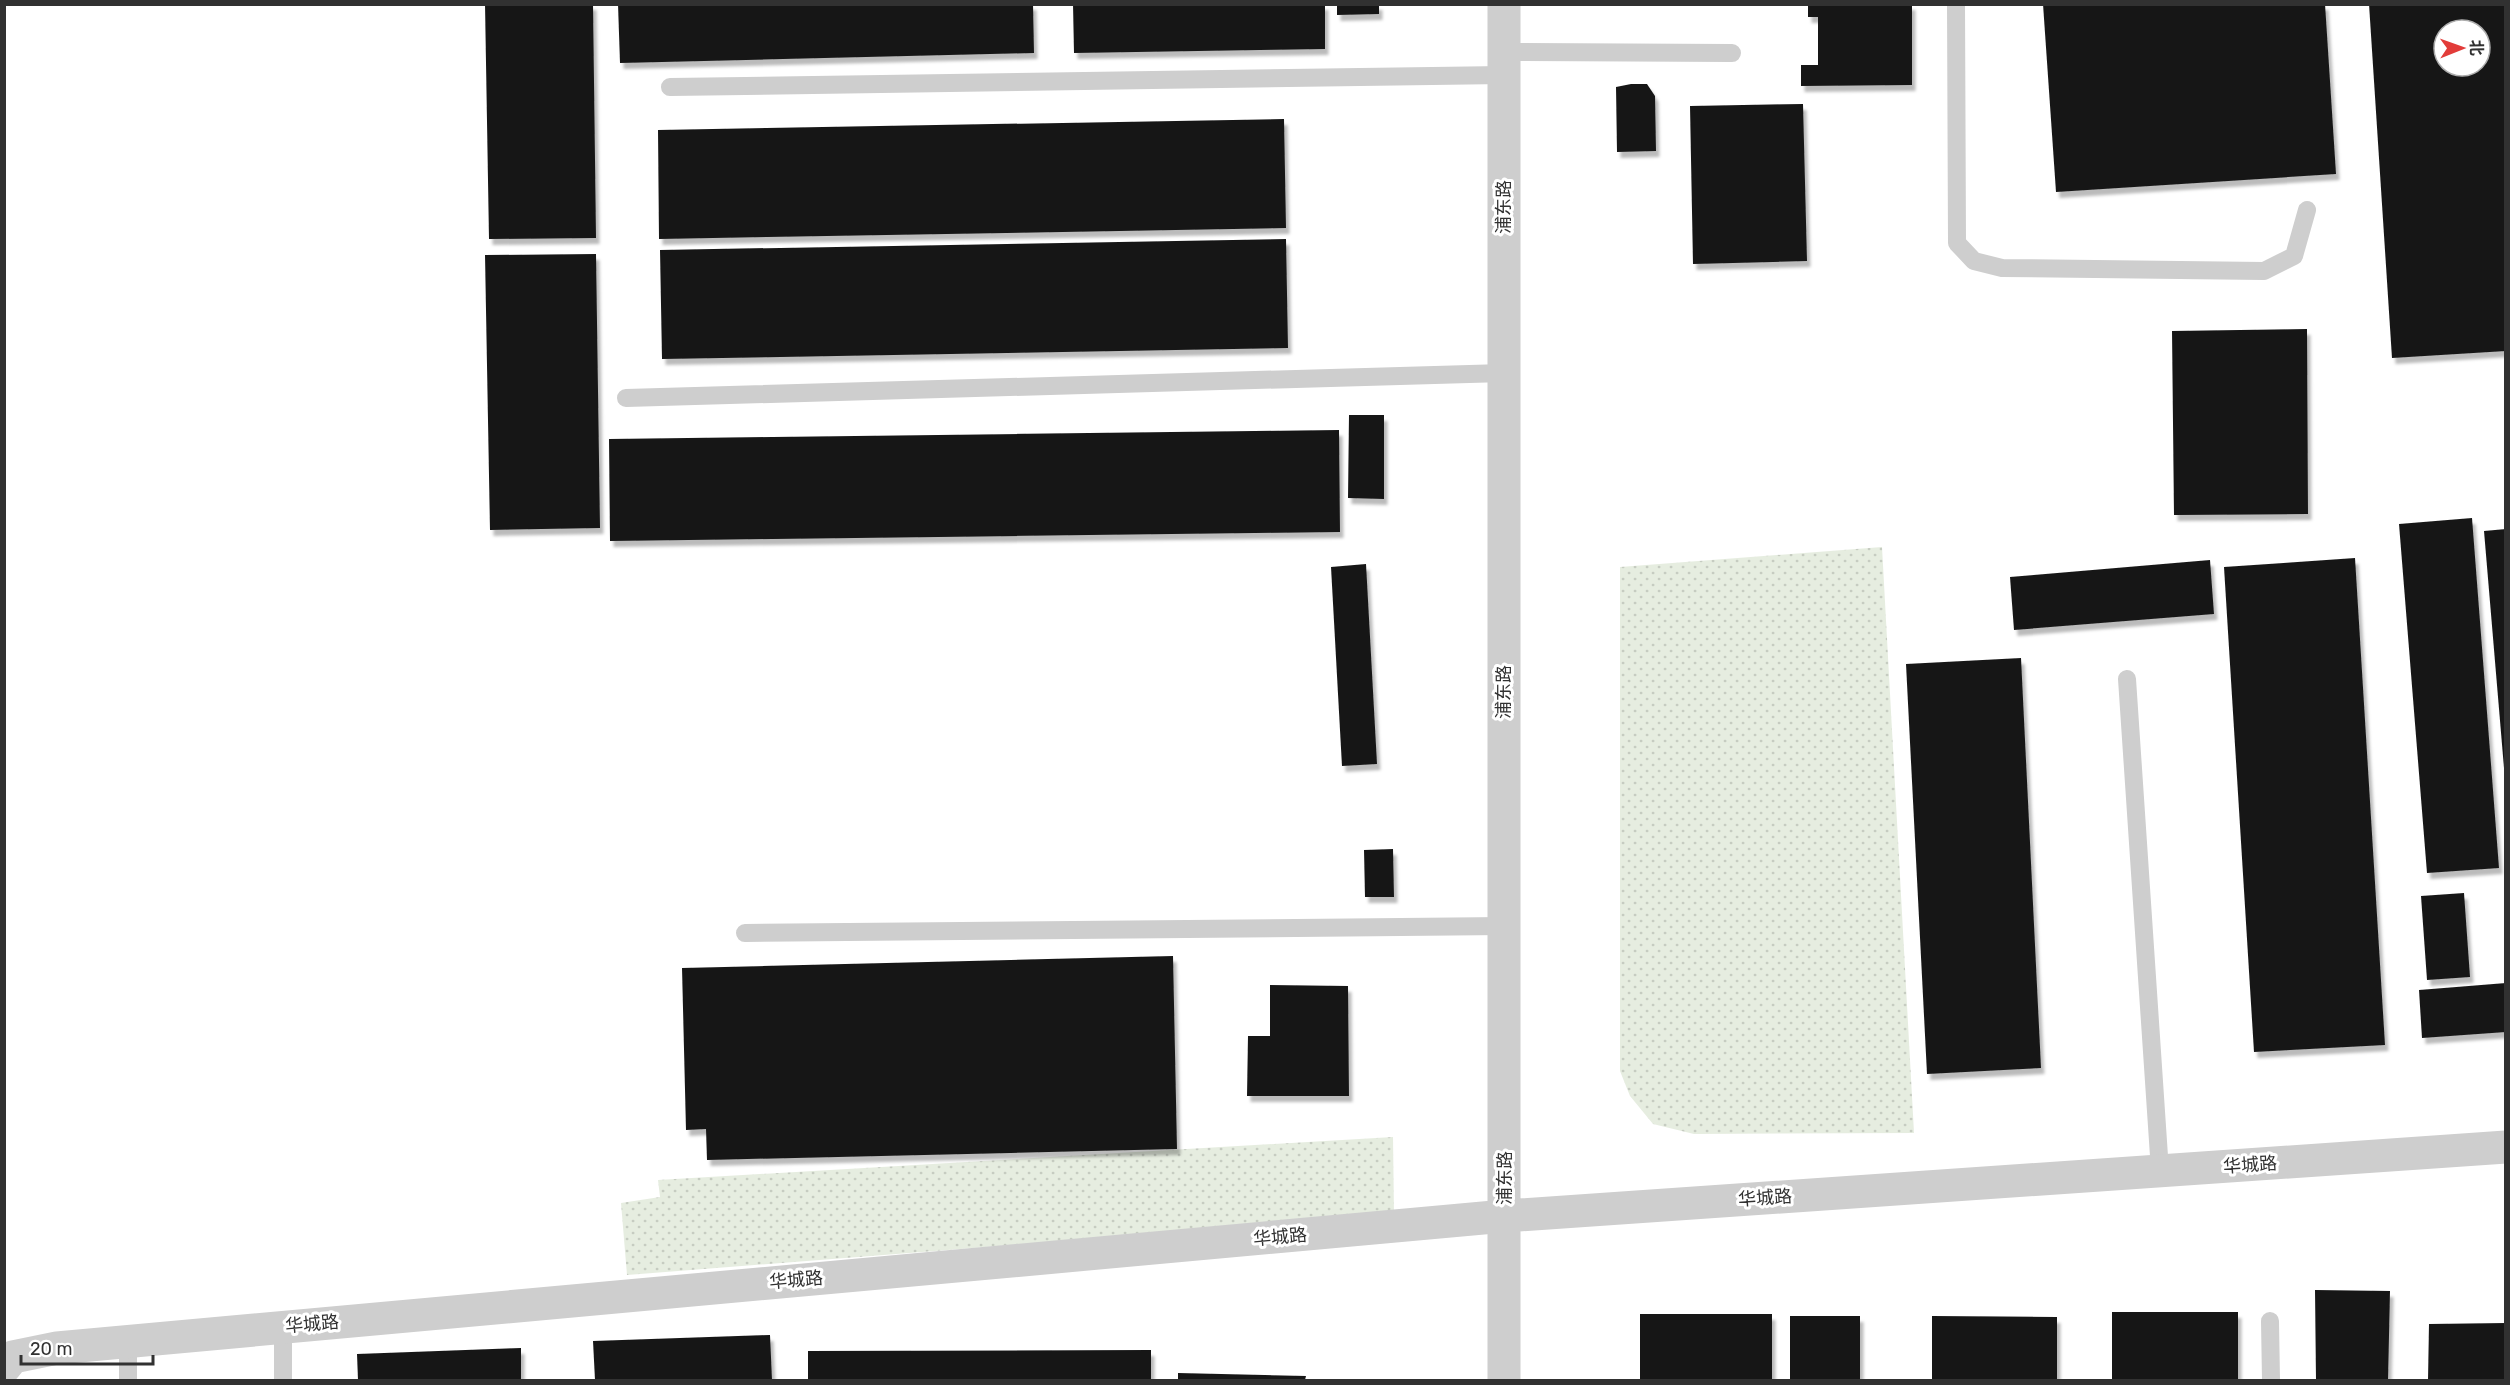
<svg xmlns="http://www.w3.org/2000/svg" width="2510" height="1385" font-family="Rubik,'Noto Sans SC',sans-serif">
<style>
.grass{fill:url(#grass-dots)}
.building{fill:#181818;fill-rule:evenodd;filter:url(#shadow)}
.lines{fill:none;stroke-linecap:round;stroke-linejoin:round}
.service{stroke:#cecece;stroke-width:18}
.minor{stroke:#cecece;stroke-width:33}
.tertiary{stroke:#cecece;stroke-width:33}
.labels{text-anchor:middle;stroke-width:6;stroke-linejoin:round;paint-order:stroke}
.street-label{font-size:18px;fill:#313131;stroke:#fff}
</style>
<defs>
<pattern id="grass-dots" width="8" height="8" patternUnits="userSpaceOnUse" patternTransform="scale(1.5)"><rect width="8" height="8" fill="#e6ede0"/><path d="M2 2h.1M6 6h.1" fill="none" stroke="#c6ccc1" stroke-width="1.8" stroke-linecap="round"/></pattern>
<filter id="shadow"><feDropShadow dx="3.5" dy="6" stdDeviation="1.5" flood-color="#0004"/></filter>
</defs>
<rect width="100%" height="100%" fill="#fff"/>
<path class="grass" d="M1882,547L1914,1133L1694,1134L1653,1124L1630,1096L1620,1071V567Z
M1393,1137L1394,1215L627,1275L621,1203L660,1197L658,1180Z"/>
<path class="building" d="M485,4H593L596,238L489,239Z
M618,4H1033L1034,53L620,63Z
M1073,4H1325V49L1074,53Z
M1337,4H1379V14L1337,15Z
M1808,4H1912V85L1801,86V65H1818V17H1808Z
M2043,4H2325L2336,174L2056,192Z
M2369,4H2506V351L2392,358ZM2444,30H2480V66H2444Z
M1631,84H1647L1655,96L1656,151L1617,152L1616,87Z
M1803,104L1807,261L1693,264L1690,106Z
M1284,119L1286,228L659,239L658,130Z
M1286,239L1288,348L662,359L660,250Z
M596,254L600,528L490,530L485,255Z
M2307,329L2308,514L2174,515L2172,331Z
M1349,415H1384V499L1348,498Z
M1339,430L1340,532L610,541L609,439Z
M2472,518L2499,868L2427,873L2399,524Z
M2506,529V768H2504L2484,531Z
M2355,558L2385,1045L2254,1052L2224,567Z
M2210,560L2214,614L2014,630L2010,577Z
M1366,564L1377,764L1342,766L1331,567Z
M2021,658L2041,1068L1927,1074L1906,664Z
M1393,849L1394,897H1365L1364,850Z
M2464,893L2470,977L2427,980L2421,896Z
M1173,956L1177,1149L707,1160L706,1129L686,1130L682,968Z
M2506,983V1032L2422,1038L2419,990Z
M1270,985L1348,986L1349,1096H1247L1248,1036H1270Z
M2315,1290L2390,1291L2388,1380H2316Z
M2112,1312H2238V1380H2112Z
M1640,1314H1772V1380H1640Z
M1790,1316H1860V1380H1790Z
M1932,1316L2057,1317V1380H1932Z
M2506,1323V1380H2428L2429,1324Z
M770,1335L772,1380H595L593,1341Z
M521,1348V1380H358L357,1354Z
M1151,1350V1380H808V1351Z
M1178,1373L1306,1376L1305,1380H1178Z"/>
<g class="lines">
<path class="service" d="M1956,4L1957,243L1974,261L2002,268L2264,271L2294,256L2307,210
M1504,52L1732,53
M670,87L1504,75
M626,398L1504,373
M2127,679L2160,1171
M745,933L1505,926
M2270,1321L2271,1380
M283,1327V1380
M128,1380V1341"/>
<path class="minor" d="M4,1368L13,1357L57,1348L1505,1216"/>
<path class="tertiary" d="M1505,1216L2506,1147
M1504,1380V4"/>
</g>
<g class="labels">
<g class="street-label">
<text transform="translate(1504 207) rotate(-90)" y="6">浦东路</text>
<text transform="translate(1504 692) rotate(-90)" y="6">浦东路</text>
<text transform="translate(2250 1165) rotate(-4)" y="6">华城路</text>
<text transform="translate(1505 1178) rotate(-90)" y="6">浦东路</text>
<text transform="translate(1765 1198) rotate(-4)" y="6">华城路</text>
<text transform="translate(1280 1237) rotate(-5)" y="6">华城路</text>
<text transform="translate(796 1280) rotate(-5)" y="6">华城路</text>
<text transform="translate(312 1324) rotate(-5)" y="6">华城路</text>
</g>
</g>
<rect width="2510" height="1385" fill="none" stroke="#313131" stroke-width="12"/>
<g transform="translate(2462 48) rotate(89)"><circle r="28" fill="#ffffff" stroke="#adadad" stroke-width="1.5"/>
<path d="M0-4.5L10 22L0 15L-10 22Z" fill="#e23c39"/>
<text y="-9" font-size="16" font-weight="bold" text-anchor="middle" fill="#313131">北</text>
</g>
<path d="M21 1355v9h132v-9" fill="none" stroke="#313131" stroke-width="3"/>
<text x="30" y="1355" font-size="18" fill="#313131" stroke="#ffffff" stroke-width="4.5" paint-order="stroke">20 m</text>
</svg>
